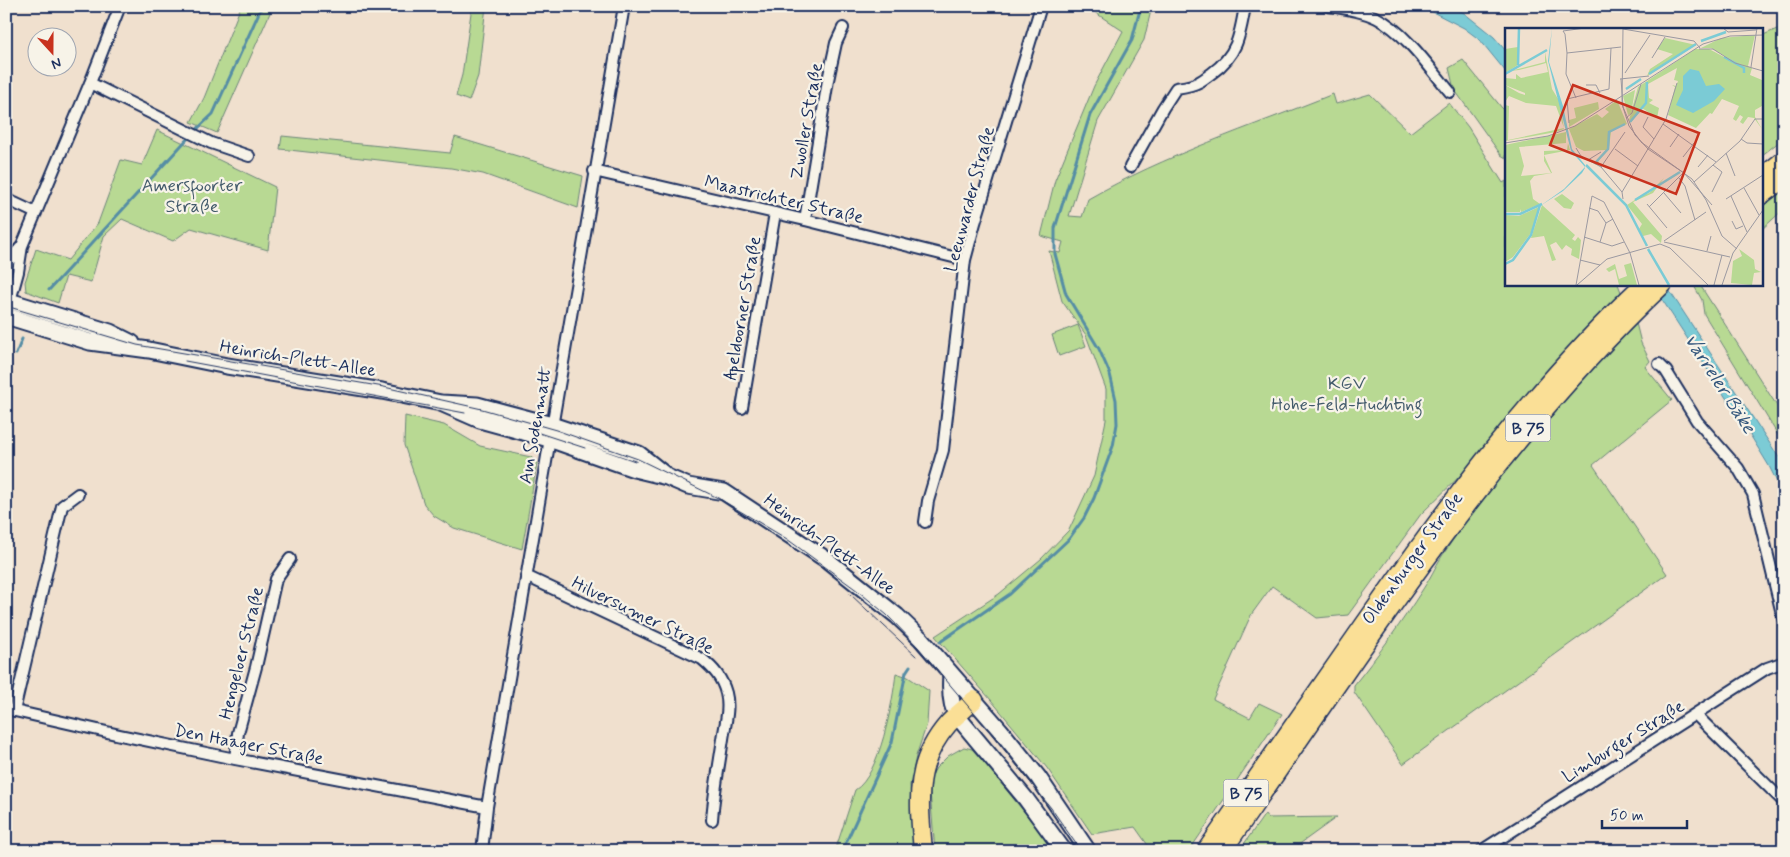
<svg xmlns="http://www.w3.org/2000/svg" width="1790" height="857" font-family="Mynerve,sans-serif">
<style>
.green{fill:#b8d993;stroke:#6a8478}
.water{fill:#7bcbd5;stroke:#558da5}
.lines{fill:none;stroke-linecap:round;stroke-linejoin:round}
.stream{stroke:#558da5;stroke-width:3}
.minor-casing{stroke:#1b2f5e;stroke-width:14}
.secondary-casing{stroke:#1b2f5e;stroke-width:19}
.trunk-casing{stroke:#1b2f5e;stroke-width:21}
.minor{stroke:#f7f3e8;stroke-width:10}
.secondary{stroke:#f7f3e8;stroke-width:15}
.trunk{stroke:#fadf96;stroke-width:18}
.tram{stroke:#1b2f5e;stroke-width:1}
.labels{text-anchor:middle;stroke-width:4.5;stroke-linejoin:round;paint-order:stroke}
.shield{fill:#f7f3e8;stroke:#5d6a87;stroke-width:1}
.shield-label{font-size:16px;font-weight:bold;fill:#1b2f5e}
.street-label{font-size:18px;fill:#1b2f5e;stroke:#f7f3e8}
.park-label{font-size:18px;fill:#425a6b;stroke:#f7f3e8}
.water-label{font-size:19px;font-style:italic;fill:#33567c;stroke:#f7f3e8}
.inset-river{fill:none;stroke:#7bcbd5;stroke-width:2.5}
.inset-road{fill:none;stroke:#9b99a1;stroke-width:1}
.view{fill:#c8321e;fill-opacity:0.15;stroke:#c8321e;stroke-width:2.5}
.inset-edge{fill:none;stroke:#1b2f5e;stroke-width:2.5}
</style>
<rect width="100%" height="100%" fill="#f0e0ce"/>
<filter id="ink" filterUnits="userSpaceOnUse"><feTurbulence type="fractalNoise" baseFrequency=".02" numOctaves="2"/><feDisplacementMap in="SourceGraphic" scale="10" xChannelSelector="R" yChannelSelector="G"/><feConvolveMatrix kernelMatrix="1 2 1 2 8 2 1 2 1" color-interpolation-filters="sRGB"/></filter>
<g filter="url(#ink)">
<path class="green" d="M241,6H273L217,133L191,122L204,98Z
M472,6H486L478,76L469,101L456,96L462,75Z
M1085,6H1152L1144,40L1098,121L1069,216L1082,217L1088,199C1165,155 1251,127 1333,94L1336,104L1370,94L1410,133L1449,103L1468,127L1503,183L1506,181V284H1618L1621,292L1581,333L1465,471L1421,514L1348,615L1317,618L1272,586L1251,615L1213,699L1250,718L1259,703L1282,714L1189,851H1152L1135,827L1092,834L1047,768L991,700L935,636L999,594L1041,559L1069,530L1094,476L1106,420V389L1086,335L1062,301L1049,251L1060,253L1063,242L1041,236L1055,180L1094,86L1123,31Z
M1784,26V138L1761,156V36Z
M1463,60L1506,113V158L1501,155L1454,89L1449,68Z
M157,130L275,187L268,250L191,228L173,241L122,219L104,236L91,282L66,276L58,303L26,291L25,282L36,249L68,260L98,223L121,160L142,165Z
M282,136L450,153L455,137L583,176L578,208L483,174L451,168L280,149Z
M1784,189V209L1761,230V208Z
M1693,284H1701L1700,285L1784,417V445L1704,314L1702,300Z
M1636,323L1641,343L1650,361L1645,367L1672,400L1593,465L1667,574L1403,764L1354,692V685C1379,654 1402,622 1423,589C1430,579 1435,567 1442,556C1498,472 1564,394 1636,323Z
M1078,325L1086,346L1059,356L1052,335Z
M405,416L444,425L480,446L531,457L537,463L522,549L454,528L434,516L424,504L404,445Z
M896,673L908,677L929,691L927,724L916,756L910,785L914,851H835L855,790C880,775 893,701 896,673Z
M964,747L972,749L983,761L1038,829L1053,851H935L929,780L936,768L948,756Z
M1265,814L1268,818L1337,817L1290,851H1239Z"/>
<path class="water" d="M1421,6H1452L1464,13L1494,37L1506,51V72L1480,40L1464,28Z
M1652,284H1665L1782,462L1784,466V496L1769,466L1752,438Z"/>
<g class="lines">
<path class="stream" d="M1248,10H1292
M194,132L213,114L262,6
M49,290L190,136
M16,354L22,339
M940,642L1010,594L1069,539L1084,518L1094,498L1113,446L1117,424L1116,400L1110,374L1099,349L1066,294L1055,254V228L1090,115L1132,40L1141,6
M842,851L892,742L906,672L910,666"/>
<defs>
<path id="minor" d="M1328,6C1344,8 1363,11 1377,18C1405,32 1430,68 1450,92
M90,83L211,143L249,156
M1130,167L1163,108L1176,88C1183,87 1192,86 1199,82C1203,80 1208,76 1212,73C1237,55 1240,36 1245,6
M594,171L805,220L965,260
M6,199L36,213
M805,220L828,80L836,43L843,28
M6,264L21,247
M6,303L10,301L18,272L22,246L90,83L120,6
M1659,364L1666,371L1697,421L1738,468L1753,494L1784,622
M742,408L775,213
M925,522L928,501L943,450L965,260L975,223L1041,6
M526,576L702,659C714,669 722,678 726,693C730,708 725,725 723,739C719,766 714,792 712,820
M6,709L120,735L235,759L487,807
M14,711L62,506L78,494
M1695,714L1784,802
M235,759L238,733L256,667L276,579L290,559
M482,851L487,807L624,6
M1481,851L1767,668L1784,662"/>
<path id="secondary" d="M6,300L110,332L132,343
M6,316L90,342L149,350L227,366L382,391L441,403L477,405L552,425L639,454L664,474
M441,403L480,420L549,439L634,469L667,477L688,486L724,492L827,560L897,616L921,639L1001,731L1038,777L1088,851
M951,675C950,688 950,705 957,716L1026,799L1064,851"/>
<path id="trunk" d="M1761,178L1784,160
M1761,195L1784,178
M923,851C919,802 913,764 948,724C956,715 966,708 974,700
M1206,851C1258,776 1310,702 1362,628C1447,506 1535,386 1644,284
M1222,851C1359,655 1488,449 1663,284"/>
</defs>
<use href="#minor" class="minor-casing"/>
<use href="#secondary" class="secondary-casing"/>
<use href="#trunk" class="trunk-casing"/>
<use href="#minor" class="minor"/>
<use href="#secondary" class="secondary"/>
<use href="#trunk" class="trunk"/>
<path class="tram" d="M6,306L137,345L384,387L482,409L556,430L638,459L718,498L787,539L858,591L887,615L918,647L990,732L1051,808L1081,851
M185,361L465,413
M530,430L585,448
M850,594L916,656"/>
</g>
</g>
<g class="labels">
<g class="shield">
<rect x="1505.5" y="414.5" width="45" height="27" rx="4"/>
<rect x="1223.5" y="779.5" width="45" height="27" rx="4"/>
</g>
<g class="shield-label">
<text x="1528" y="434">B 75</text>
<text x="1246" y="799">B 75</text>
</g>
<g class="street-label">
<text transform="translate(806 121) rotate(-80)" y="6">Zwoller Straße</text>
<text transform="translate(784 199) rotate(13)" y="6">Maastrichter Straße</text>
<text transform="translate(969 199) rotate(-75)" y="6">Leeuwarder Straße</text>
<text transform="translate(742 308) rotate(-80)" y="6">Apeldoorner Straße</text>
<text transform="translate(298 358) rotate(9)" y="6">Heinrich-Plett-Allee</text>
<text transform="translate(535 425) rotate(-80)" y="6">Am Sodenmatt</text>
<text transform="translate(830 544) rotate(36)" y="6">Heinrich-Plett-Allee</text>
<text transform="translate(1412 558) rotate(-54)" y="6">Oldenburger Straße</text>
<text transform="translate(643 615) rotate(26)" y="6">Hilversumer Straße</text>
<text transform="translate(241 653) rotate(-76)" y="6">Hengeloer Straße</text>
<text transform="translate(1623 741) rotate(-32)" y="6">Limburger Straße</text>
<text transform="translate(249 744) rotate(11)" y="6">Den Haager Straße</text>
</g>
<g class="park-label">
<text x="192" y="191">Amersfoorter<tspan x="192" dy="21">Straße</tspan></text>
<text x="1347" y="389">KGV<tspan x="1347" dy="21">Hohe-Feld-Huchting</tspan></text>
</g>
<g class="water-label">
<text transform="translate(1721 383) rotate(57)" y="7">Varreler Bäke</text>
</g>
</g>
<g transform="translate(1505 28)">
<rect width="258" height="258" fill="#f0e0ce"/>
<path d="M250,7L243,38L247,40L245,47L257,52V78L250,82V89L257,101L249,90L243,89L238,96L235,94L238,89L235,87L231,93L228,91L234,78L217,71L207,86L205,85L191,100L163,87L170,59L167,57L171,58L173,53L169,52L172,40L143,56L144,70L148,72L144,75L154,80L152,90L137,80L126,94L124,92L133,59L190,21H204L238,39L206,20H196L216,10ZM160,10L191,17L142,48L145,41L168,26L152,21ZM13,19V37L0,45V21ZM40,24L47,61L55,74L59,101L51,104L0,113V77L4,78L3,112L59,100L51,78L21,75L4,68L0,74V57L14,65L20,67V65L0,57V50L11,51V46L16,50L43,44L41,35L34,37L14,42L5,43L40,34ZM130,62L126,86L123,87L118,68ZM112,72L122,96L106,103L104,121L93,133L96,138L89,136L101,122L79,123L71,119L64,101L92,86L97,90L104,84L100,81ZM93,74L94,81L64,99V92L71,90L69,80ZM61,104V115L14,119L19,138L16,148L46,145L39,133V123L62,122L63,115L65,122L39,127L47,145L29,148L25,153L28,171L35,176L16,184L15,181V184H0V117ZM159,150L148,165L128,174L157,208L156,215L146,206L138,208L134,201L137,196L122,177L136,168L144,165ZM57,166L69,175L66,181L59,180L49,171ZM37,177L70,207L67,211L70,213L73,209L76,212L74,231L66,227L67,221L61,217L57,222L51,214L45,217L51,232L47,233L39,208L26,210ZM34,179L26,205L8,229L0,234V187L14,188ZM234,221L249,232L250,241L256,244L249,245L247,257L226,255L228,233L237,228ZM126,235L132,257H114L110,241L104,244L101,241L110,236L114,251L122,248L119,237Z" fill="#b8d993"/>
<path d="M47,0L44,34L58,78L67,121L80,137V140L77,145L58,163L35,178L59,161L80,139L66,123L43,33ZM185,41L194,43L201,58L214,56L220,61L209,73L188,85L171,77L178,62V48Z" fill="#7bcbd5"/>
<path class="inset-river" d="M196,13L221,4M219,29L239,40V45M13,37L14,0M0,46L42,22M144,46L191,16M121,61L136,51M125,94L141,75L142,54M91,134L103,121L104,104L120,96M81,137L121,177L142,218M130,172L175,144M0,186H15L37,176M143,221L164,257M0,236L8,232L26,207L35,177"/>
<path class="inset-road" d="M118,0L117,76L124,98L137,115M218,0L223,4L251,2M118,1L189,13L195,20M60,6L58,3L80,0M60,6L62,25M194,21H208L230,35L258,43M147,30L160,9M246,39L252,0M120,45L145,7M115,51L144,48M116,51L118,79L130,107L143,121L179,145L207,177M81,57H91L95,65M71,70L61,46L62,25L116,19M143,89L138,99L149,111M121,90L127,85L136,56M64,95L62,71L104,61L106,20M158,96L211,134M236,111L242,115L258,116M136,114L187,151L201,172L217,208L232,221M0,115L43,108L70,98L198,16L225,8L258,7M165,119L174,106M71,120L76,128L96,139L117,164M110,121L133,138M221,125L230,148M178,129L189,115M83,132L96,124M96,139L120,104M193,139L203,127M174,150L180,158L190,192M189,154L235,113L250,91H258M239,160L254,187M207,164L217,144L208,137M159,165L176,185M226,168L242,204M118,171L117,164L161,91L172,55M221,171L258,147M142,176L162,200M144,179L179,144M84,180L93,183L101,195M227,193L231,201L238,198M79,209L107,218L119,214M159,213L201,184M95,214L101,195L108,191M159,214L225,229M202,223L206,208M125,225L134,257M75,232L95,237M71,257L87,168L99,174L125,225M72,257L102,231L155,216L165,220L203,257M209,257L217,227M217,257L228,225L258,182"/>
<path class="view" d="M68,57L194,105L171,166L45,117Z"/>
<rect width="258" height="258" class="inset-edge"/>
</g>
<rect width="1790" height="857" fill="none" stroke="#f7f3e8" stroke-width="25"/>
<rect x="12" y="12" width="1765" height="832" fill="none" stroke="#1b2f5e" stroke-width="2" filter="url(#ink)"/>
<g transform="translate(52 52) rotate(159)"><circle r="24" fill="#f7f3e8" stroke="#9fa5b1"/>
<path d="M0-4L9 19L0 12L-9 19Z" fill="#c8321e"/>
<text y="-8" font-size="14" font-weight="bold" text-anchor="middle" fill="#1b2f5e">N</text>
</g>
<path d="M1602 820v8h85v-8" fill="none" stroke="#1b2f5e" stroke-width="2.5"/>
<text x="1610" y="820" font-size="15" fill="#1b2f5e" stroke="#f7f3e8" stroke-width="4" paint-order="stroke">50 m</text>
</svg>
